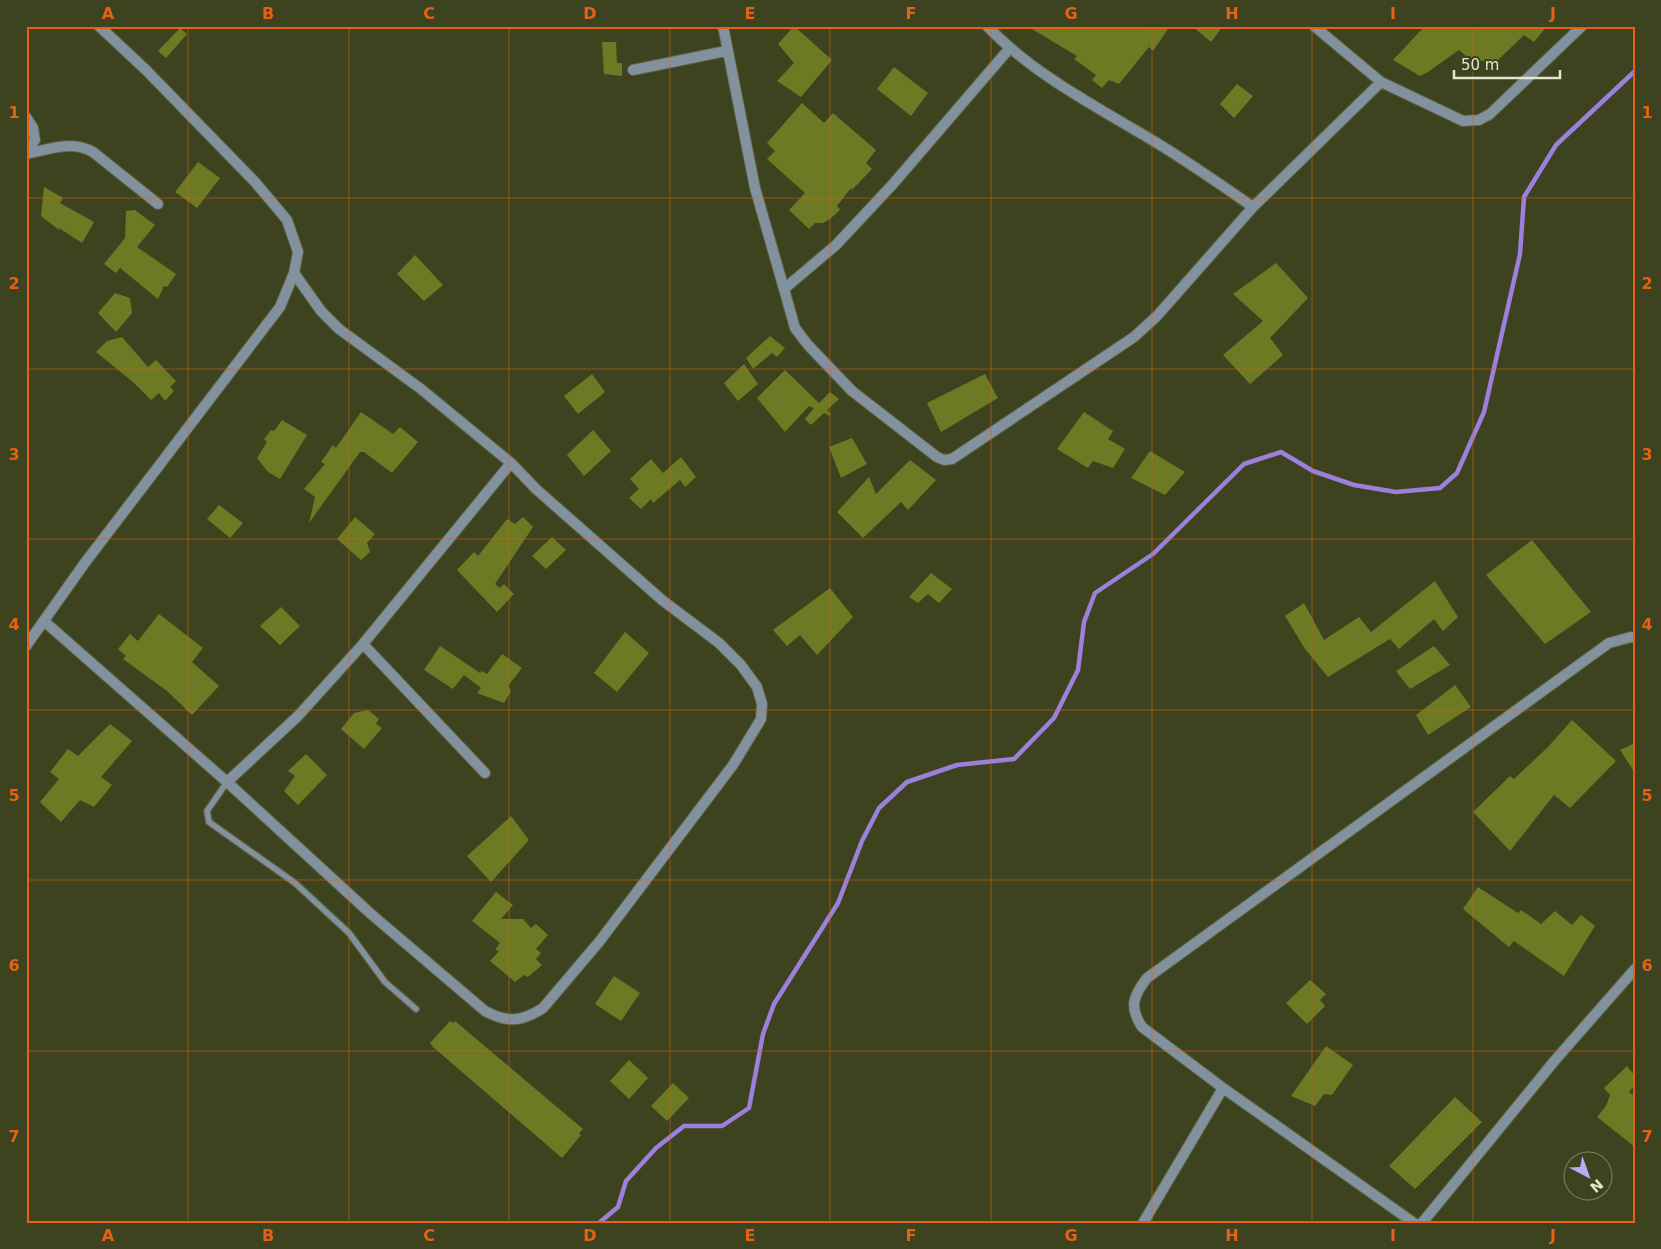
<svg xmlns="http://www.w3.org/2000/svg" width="1661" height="1249" font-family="'DejaVu Sans',sans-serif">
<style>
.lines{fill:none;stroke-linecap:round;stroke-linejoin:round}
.stream{stroke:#9c80dc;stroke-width:4.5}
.building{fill:#6e7924}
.lane-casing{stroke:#5b613e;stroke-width:8}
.street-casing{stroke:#5b613e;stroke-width:12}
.lane{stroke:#81929e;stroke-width:5.5}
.street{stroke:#81929e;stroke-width:10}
.grid{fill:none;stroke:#e86016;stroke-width:1;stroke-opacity:0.55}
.neatline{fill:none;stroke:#e86016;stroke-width:2}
.grid-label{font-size:16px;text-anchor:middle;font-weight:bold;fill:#e86016}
</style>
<rect width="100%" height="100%" fill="#3d431e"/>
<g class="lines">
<path class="stream" d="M599,1223L618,1207L626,1181L656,1148L684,1126H722L749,1108L763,1034L774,1004L838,903L862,841L879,808L907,782L957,765L1014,759L1054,718L1078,670L1084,622L1095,593L1153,554L1244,464L1281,452L1313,471L1354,485L1396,492L1440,488L1457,473L1484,412L1520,254L1524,197L1556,145L1635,71"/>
</g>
<path class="building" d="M794,26L832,60L801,97L777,81L794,63L778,44Z
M1027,26H1170L1153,51L1149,47L1119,84L1109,80L1102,88L1092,80L1096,75L1074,59L1077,56Z
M1192,26H1223L1211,42Z
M1425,26H1547L1534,42L1524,35L1497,61H1482L1466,56L1459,50L1428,72L1420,76L1393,60Z
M180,28L187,34L166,58L158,51Z
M602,42H616L617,63H622V76L604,74Z
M894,67L928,93L911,116L877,89Z
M1237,84L1253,96L1234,118L1220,104Z
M802,103L824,123L833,113L876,150L866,163L872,169L852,190L851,188L837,206L840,210L830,219L823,223H815L809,229L789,210L805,193L767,159L775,151L767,143Z
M198,162L220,178L197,208L175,192Z
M44,187L63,198L60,203L94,222L82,243L59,228V230L41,216Z
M135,210L155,225L137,247L176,274L167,287L164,286L158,299L120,268L116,273L104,264L125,238L126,211Z
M415,255L443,285L424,301L397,274Z
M1276,263L1308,298L1270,338L1283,355L1250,384L1223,355L1263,321L1233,294Z
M115,293L130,298L132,313L116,332L98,313Z
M770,336L785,348L777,357L772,353L753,369L746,358Z
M122,337L148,367L156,360L176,381L170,387L174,391L165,401L159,393L151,400L133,382L96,352L107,341Z
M744,364L758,384L738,401L724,383Z
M785,370L819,403L830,392L839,399L827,410L831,414L830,416L824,413L811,425L805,419L814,408L809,406L785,432L757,398Z
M592,374L605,392L578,414L564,396Z
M985,374L998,398L941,432L927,403Z
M361,412L393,434L400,427L418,442L392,473L364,452H360L309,523L315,497L304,489L325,464L321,462L333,445L336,448Z
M1084,412L1113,431L1108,439L1125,449L1113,468L1093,461L1088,468L1057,449Z
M282,420L307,435L280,479L268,472L257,458L267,442L264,439L271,430L274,431Z
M593,430L611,451L584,476L567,455Z
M852,438L867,464L841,478L829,447Z
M1150,451L1185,472L1165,495L1131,478Z
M681,457L696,477L685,487L680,480L653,503L651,499L641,509L629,498L639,489L630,479L651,459L663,473Z
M910,460L936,480L908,510L901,502L863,538L837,512L869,477L876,494Z
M219,505L243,523L230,538L207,519Z
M355,517L375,534L367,543L370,552L361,560L337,539Z
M523,517L533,527L495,584L500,588L504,584L514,594L497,612L457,570L474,552L478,556L507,519L515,524Z
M552,537L566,550L546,569L532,556Z
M1532,540L1591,612L1545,644L1486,575Z
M931,573L952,589L939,603L928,594L918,603L909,597Z
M1435,581L1458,617L1443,631L1434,619L1399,649L1390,639L1328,677L1305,649L1285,616L1304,603L1324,640L1359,617L1371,632Z
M830,588L853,617L817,655L800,635L787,646L773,630Z
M281,607L300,626L280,645L260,626Z
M159,614L203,648L192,662L219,686L192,715L167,691L123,659L126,656L118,649L130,634L138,641Z
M625,632L649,653L617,692L594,673Z
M440,646L480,673L482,671L487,674L502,654L522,668L508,686L511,691L504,703L477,693L481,688L464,675L453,689L424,670Z
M1434,646L1450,665L1410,689L1396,671Z
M1455,685L1471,707L1428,735L1416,715Z
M368,710L379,719L376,724L382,728L364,749L341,729L354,713Z
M1572,720L1616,761L1570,808L1554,795L1510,851L1473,812L1510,776L1514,779L1549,746Z
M110,724L132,741L101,777L112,785L94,807L80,800L61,822L40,802L59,779L50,772L68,749L78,756Z
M1635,743V773L1620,750Z
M306,754L327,775L298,805L284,791L295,776L288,771Z
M511,816L529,840L491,882L467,856Z
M1478,887L1518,913L1521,910L1541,924L1555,911L1572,925L1581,915L1595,926L1564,976L1514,941L1509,947L1463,909Z
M496,892L513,905L501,919H523L531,928L536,924L548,935L536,949L541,953L536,959L542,965L528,977L524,975L515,982L490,961L499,951L495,950L500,943L472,921Z
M614,976L640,993L621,1021L595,1004Z
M1310,980L1326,994L1320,1000L1325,1006L1307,1024L1286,1003Z
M450,1021L453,1023L455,1021L583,1129L579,1133L581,1135L562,1158L433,1047L430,1043Z
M1326,1046L1353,1065L1332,1095L1324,1094L1315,1106L1291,1096Z
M629,1060L648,1078L629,1099L610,1081Z
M1627,1066L1635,1076V1085L1629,1092L1635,1097V1147L1597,1117L1606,1106L1610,1095L1604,1088Z
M673,1083L689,1098L667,1121L651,1106Z
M1455,1097L1482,1122L1415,1189L1389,1166Z"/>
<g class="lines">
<defs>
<path id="lane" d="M227,782L207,811L209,822L295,883L349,933L385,982L416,1009"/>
<path id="street" d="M99,26L146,70L255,182L287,220L298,252L294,273
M723,26L755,188L784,289
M987,26C1033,74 1095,106 1152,140C1187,161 1220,184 1253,207L1381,82
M1314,26L1381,82L1463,121L1479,120L1490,114L1582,26
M1009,49L893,184L836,245L784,289L795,328L808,345L852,391L937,457L944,460L952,459L1134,337L1157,316L1253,207
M633,70L726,51
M26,117L33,128L35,140L26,152
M26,154C49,149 72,140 93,152L158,204
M45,622L227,782
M26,646L84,564L280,307L294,273L321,311L339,329L421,389L511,463L536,489L662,600L719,643L741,665L757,687L762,704L761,719L733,765L599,942L543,1008C522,1022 507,1023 485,1011L371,914L227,782L298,716L363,644
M485,773L363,644L511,463
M1143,1223L1223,1088
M1414,1223L1223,1088L1142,1027C1129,1007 1133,996 1147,978L1609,643L1631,637L1635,638
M1422,1223L1556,1059L1635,969"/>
</defs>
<use href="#lane" class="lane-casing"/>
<use href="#street" class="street-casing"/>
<use href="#lane" class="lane"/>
<use href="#street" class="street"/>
</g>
<path class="grid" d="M188,26V1223M349,26V1223M509,26V1223M670,26V1223M830,26V1223M991,26V1223M1152,26V1223M1312,26V1223M1473,26V1223M26,198H1635M26,369H1635M26,539H1635M26,710H1635M26,880H1635M26,1051H1635"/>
<rect width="1661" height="1249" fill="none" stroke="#3d431e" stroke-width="55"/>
<g transform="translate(1588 1176) rotate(139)"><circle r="24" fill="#3d431e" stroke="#7f8566"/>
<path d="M0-4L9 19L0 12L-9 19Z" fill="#bea9f5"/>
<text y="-8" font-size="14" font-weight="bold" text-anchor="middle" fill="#e3e7d2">N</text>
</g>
<path d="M1454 70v8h106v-8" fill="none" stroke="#e3e7d2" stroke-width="2.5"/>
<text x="1461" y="70" font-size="15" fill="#e3e7d2" stroke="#3d431e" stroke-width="4" paint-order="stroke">50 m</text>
<rect x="28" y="28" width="1606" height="1194" class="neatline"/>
<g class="grid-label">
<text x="108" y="19">A</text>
<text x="268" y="19">B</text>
<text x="429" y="19">C</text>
<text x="590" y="19">D</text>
<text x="750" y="19">E</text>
<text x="911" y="19">F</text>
<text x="1071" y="19">G</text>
<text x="1232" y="19">H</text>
<text x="1393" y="19">I</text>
<text x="1553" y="19">J</text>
<text x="14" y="118">1</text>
<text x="1647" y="118">1</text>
<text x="14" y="289">2</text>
<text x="1647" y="289">2</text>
<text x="14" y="460">3</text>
<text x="1647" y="460">3</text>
<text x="14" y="630">4</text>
<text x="1647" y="630">4</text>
<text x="14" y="801">5</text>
<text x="1647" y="801">5</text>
<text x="14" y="971">6</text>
<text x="1647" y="971">6</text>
<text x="14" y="1142">7</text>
<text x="1647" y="1142">7</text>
<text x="108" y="1241">A</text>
<text x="268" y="1241">B</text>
<text x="429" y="1241">C</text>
<text x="590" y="1241">D</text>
<text x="750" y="1241">E</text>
<text x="911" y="1241">F</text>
<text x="1071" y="1241">G</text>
<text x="1232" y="1241">H</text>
<text x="1393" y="1241">I</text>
<text x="1553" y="1241">J</text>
</g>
</svg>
